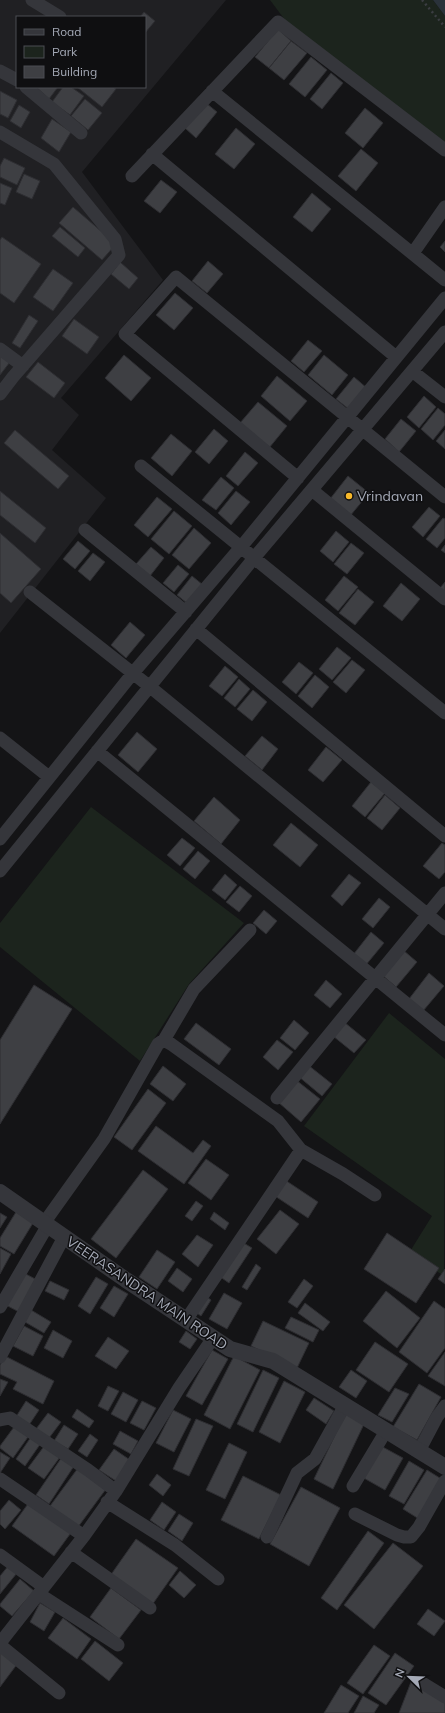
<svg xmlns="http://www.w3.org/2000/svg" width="445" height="1713" font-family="Mulish,sans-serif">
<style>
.built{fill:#202023;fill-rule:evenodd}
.green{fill:#1c241d}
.water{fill:#2a323a}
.building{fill:#3e3f43;stroke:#2e2e32}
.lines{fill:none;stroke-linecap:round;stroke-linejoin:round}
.path{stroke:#3b3d42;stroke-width:2.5;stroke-dasharray:2 3;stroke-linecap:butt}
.minor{stroke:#35363b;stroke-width:13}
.tertiary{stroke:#35363b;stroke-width:16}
.poi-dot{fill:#f8b92b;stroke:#0f0f11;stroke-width:1.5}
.labels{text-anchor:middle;stroke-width:3;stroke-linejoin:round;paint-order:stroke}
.poi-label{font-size:14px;fill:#a5aab7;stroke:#0f0f11;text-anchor:start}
.street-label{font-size:14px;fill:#a5aab7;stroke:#0f0f11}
</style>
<rect width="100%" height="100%" fill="#141416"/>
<path class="built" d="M0,0H226L82,172L163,280L61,398L79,415L52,450L106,498L0,633ZM17,17H145V87H17Z"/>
<path class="green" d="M270,0H433L445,16V144L285,20Z
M91,807L244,923L189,984L140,1061L0,947V923Z
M389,1013L445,1059L444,1276L409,1253L432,1216L304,1126Z"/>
<path class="water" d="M433,0H445V16Z"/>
<path class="building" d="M144,12L155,21L145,33V17H140Z
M278,29L291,41L269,68L255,57Z
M291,41L307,53L284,80L269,68Z
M311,57L327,70L305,97L289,84Z
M331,73L343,83L322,109L310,99Z
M36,87H58L49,99Z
M63,87H71L84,96L70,115L52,102Z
M77,87H113L116,89L102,107Z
M0,91L17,100L8,118L0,114Z
M85,99L102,113L88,130L71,116Z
M206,103L217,112L196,138L185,128Z
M19,105L30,112L21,128L10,121Z
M365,108L383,123L363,148L345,133Z
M52,119L71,132L59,152L41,138Z
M236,128L255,144L234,169L215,154Z
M361,149L378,163L356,191L338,176Z
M4,158L25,168L17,185L0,177V166Z
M24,174L40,181L32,199L16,192Z
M161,180L177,192L160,213L144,201Z
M0,183L12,188L5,205L0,203Z
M312,193L331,209L312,232L293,217Z
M73,207L116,244L102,260L59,223Z
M60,227L85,248L78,257L52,236Z
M2,237L41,264L14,303L0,293V240Z
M445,241V252L440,247Z
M208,261L223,274L207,293L192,281Z
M120,262L138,278L129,289L111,274Z
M53,269L73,283L53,311L33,297Z
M175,293L193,308L174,330L156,315Z
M29,315L38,321L20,348L12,343Z
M74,319L99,337L87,354L62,336Z
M308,340L322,351L304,372L291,361Z
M0,354L10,362L0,375Z
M124,355L151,378L131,401L105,378Z
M324,355L348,375L332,395L308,375Z
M38,362L65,383L54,398L26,377Z
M277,376L307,401L290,421L261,396Z
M354,377L368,389L350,410L336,399Z
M424,396L436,407L419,428L407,417Z
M258,402L287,426L269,448L240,423Z
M438,408L445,414V425L433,440L421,429Z
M401,419L416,431L399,452L385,439Z
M214,429L228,441L209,464L195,452Z
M15,430L69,476L58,489L4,443Z
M445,430V449L436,441Z
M171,434L192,451L172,476L151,458Z
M245,452L258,463L238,486L226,476Z
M348,476L369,493L350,516L330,499Z
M221,477L234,488L216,510L202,500Z
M0,491L46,528L35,543L0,515Z
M236,491L250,502L231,525L218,513Z
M157,497L172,509L148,537L134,525Z
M429,507L440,516L423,537L412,527Z
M174,511L192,526L169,554L151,539Z
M443,518L445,519V538L437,548L426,539Z
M194,528L211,543L189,569L172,555Z
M336,531L349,542L333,562L320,551Z
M0,533L41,569L11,603L0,593Z
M78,541L90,551L75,569L63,559Z
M351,543L364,553L347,574L334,564Z
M445,545V553L441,550Z
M151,547L164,558L150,576L136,564Z
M93,553L105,562L90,581L78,571Z
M178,565L189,574L174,592L163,583Z
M192,576L203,585L188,604L177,595Z
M344,576L358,587L338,611L325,600Z
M445,582V592L440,588Z
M401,583L420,599L402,621L383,606Z
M358,589L374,602L355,625L339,613Z
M130,622L145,635L126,658L111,645Z
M337,647L351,658L332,680L319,669Z
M352,660L365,670L346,693L333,682Z
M299,662L313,673L296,694L282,682Z
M225,666L238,677L222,696L209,686Z
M315,675L329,687L312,708L298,696Z
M239,679L250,689L235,707L224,698Z
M253,690L267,702L252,721L237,709Z
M137,732L157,749L138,772L118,755Z
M262,736L278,749L262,770L245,756Z
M326,747L342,760L323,782L308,770Z
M371,782L385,793L365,817L352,806Z
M385,795L400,808L382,830L367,818Z
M214,797L240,820L221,844L194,821Z
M291,823L318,845L300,867L273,845Z
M182,838L195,848L180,866L167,855Z
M442,843L445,845V872L439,879L423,866Z
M198,851L210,861L195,879L183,869Z
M225,874L237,885L225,900L212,890Z
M349,874L361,883L342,906L331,896Z
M240,886L252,896L239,912L226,902Z
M379,898L390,907L373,928L362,919Z
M264,910L277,921L266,934L253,923Z
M371,932L384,943L365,966L353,955Z
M403,950L417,962L396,987L382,975Z
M429,973L444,986L423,1011L409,999Z
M326,980L342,994L330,1008L314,995Z
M34,985L72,1009L0,1124V1040Z
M294,1020L309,1033L295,1050L280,1038Z
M344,1022L366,1040L354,1053L333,1036Z
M196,1023L231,1049L219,1065L184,1039Z
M277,1040L293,1052L278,1070L263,1057Z
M308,1065L332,1084L322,1096L298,1076Z
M163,1066L186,1084L173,1101L150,1084Z
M296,1080L320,1099L301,1122L278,1102Z
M148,1089L166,1103L132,1150L114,1137Z
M156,1126L193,1153L203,1140L211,1146L184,1184L138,1151Z
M206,1159L229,1175L211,1200L188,1183Z
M143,1170L168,1189L116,1258L91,1239Z
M285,1180L318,1202L308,1218L275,1196Z
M196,1201L203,1206L192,1221L185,1216Z
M280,1210L299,1224L276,1254L257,1239Z
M16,1212L33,1223L14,1254L0,1246V1238Z
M214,1212L229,1223L225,1230L210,1219Z
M0,1213L7,1217L0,1228Z
M387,1233L439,1268L416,1303L364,1269Z
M197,1235L213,1245L198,1267L182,1254Z
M242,1242L252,1248L229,1283L219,1276Z
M0,1248L11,1254L0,1274Z
M157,1250L175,1262L157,1289L139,1277Z
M256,1264L261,1268L247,1290L242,1287Z
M177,1268L192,1279L183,1292L168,1281Z
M445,1269V1284L438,1279Z
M22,1272L39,1281L21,1313L4,1304Z
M96,1277L108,1284L90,1314L78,1306Z
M304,1279L313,1286L297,1308L288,1302Z
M50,1281L69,1290L64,1300L45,1291Z
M114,1286L128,1294L114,1317L100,1308Z
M386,1291L420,1318L397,1348L363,1321Z
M224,1293L242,1303L227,1329L209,1319Z
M204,1295L211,1300L201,1316L194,1311Z
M434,1301L445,1309V1348L427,1373L399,1352Z
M305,1303L330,1322L323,1331L298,1313Z
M31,1310L51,1322L44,1333L25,1322Z
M291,1317L319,1330L313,1342L285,1328Z
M263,1321L309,1343L297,1368L251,1346Z
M24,1326L43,1336L33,1356L13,1346Z
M53,1330L72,1341L63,1358L44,1348Z
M186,1331L197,1339L190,1349L179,1342Z
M108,1337L129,1351L116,1369L95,1356Z
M375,1342L408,1364L389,1392L356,1370Z
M212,1350L228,1359L202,1405L186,1396Z
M445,1352V1386L428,1376Z
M5,1356L54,1381L43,1404L13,1389L17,1382L0,1374V1365Z
M234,1356L260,1370L230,1429L204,1415Z
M263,1370L279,1378L253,1432L237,1424Z
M351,1370L367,1381L356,1398L339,1387Z
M0,1379L8,1382L0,1396Z
M284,1381L305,1392L280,1443L259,1432Z
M419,1384L441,1397L417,1440L393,1427Z
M108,1386L119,1391L108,1411L98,1406Z
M395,1388L409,1394L392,1422L378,1415Z
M123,1392L138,1400L126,1422L111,1414Z
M314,1398L334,1411L326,1424L306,1410Z
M26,1401L39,1410L27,1428L14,1420Z
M142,1401L156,1408L144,1430L130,1423Z
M77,1409L94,1421L89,1428L72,1417Z
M173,1410L191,1419L174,1452L156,1443Z
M346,1412L365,1422L333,1489L314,1479Z
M48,1413L61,1422L49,1438L36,1429Z
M196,1419L213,1426L189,1476L173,1469Z
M64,1425L78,1434L68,1449L54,1441Z
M14,1427L28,1437L13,1458L0,1448V1446Z
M120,1431L138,1441L131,1454L113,1444Z
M90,1434L98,1440L87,1457L78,1451Z
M31,1437L41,1443L25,1466L16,1459Z
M229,1443L247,1452L225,1499L206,1490Z
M45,1445L60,1457L44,1479L28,1468Z
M379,1445L403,1458L385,1490L362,1477Z
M114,1449L130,1460L116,1481L99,1470Z
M0,1452L10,1458L0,1473Z
M62,1457L74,1466L49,1504L36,1495Z
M409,1461L424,1470L404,1504L389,1496Z
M78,1468L106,1489L78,1527L50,1506Z
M427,1470L443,1480L419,1519L403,1509Z
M157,1474L171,1485L163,1496L149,1485Z
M243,1476L281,1495L259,1539L221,1520Z
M301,1487L340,1508L309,1566L270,1544Z
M9,1500L21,1510L5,1529L0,1524V1511Z
M30,1501L73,1530L54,1556L12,1526Z
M162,1502L176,1512L164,1530L150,1520Z
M179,1514L193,1523L182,1541L168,1531Z
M368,1531L384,1543L337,1610L321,1598Z
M136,1539L178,1568L152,1605L110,1576Z
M393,1543L423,1566L374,1629L344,1605Z
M9,1565L17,1573L0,1594V1576Z
M180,1571L196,1585L184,1598L169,1585Z
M20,1579L34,1591L12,1616L0,1606V1604Z
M111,1588L141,1610L119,1639L90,1617Z
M40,1603L55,1612L44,1631L30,1622Z
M428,1609L445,1621L434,1636L417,1624Z
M63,1618L91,1639L77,1659L48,1638Z
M95,1641L123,1663L109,1681L81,1659Z
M374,1645L390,1656L363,1694L347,1683Z
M0,1648L18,1663L0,1687Z
M395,1653L414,1666L386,1705L368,1693Z
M411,1682L445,1702V1713H399Z
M341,1685L359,1696L348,1713H324Z
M363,1696L379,1705L374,1713H354Z"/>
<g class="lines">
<path class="path" d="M422,0L445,27"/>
<path class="minor" d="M32,0L60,17
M0,71L17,80
M26,87L81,133
M212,91L445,280
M0,132L54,164L115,239L119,255L13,377L0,394
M152,154L396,357
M132,176L278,22L445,150
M413,253L445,207
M0,349L23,366
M412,371L445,397
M141,466L445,713
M298,478L125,334L176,277L445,497
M312,490L445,599
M85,530L186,612
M30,592L149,686L445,929
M196,629L445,836
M0,738L49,777
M97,751L445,1035
M0,839L133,673L241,547L445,298
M0,871L254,558L445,332
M164,1040L194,989L250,930
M277,1098L445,893
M44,1223L104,1139L158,1044L164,1040L171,1044L278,1121L301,1150L343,1174L375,1195
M0,1307L48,1225
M186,1320L301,1150
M0,1357L64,1237
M0,1420L10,1418L88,1470L116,1491
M419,1451L437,1417L445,1406
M0,1479L84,1536
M353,1486L386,1431
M107,1502L175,1545L218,1579
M355,1514L397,1535L404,1537H411L419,1527L445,1481
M267,1537L297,1473L315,1459L345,1405
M71,1552L150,1608
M0,1555L44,1587
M39,1594L118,1645
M0,1643L84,1536L116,1491L179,1388L213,1338
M0,1645L59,1693
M424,1684L445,1697"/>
<path class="tertiary" d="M0,1192L126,1280L230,1349L273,1361L445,1467"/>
</g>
<circle class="poi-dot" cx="349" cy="496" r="4"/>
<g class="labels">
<g class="poi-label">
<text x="357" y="501">Vrindavan</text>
</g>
<g class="street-label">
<text transform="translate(147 1293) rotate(34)" y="5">VEERASANDRA MAIN ROAD</text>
</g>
</g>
<rect x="16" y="16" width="130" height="72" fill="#0f0f11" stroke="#4b4d53"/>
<rect x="24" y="29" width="20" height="6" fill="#35363b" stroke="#4b4d53"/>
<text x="52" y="36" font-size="12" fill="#a5aab7">Road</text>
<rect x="24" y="46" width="20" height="12" fill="#1c241d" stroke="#4b4d53"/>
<text x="52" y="56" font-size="12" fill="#a5aab7">Park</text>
<rect x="24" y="66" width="20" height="12" fill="#3e3f43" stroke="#4b4d53"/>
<text x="52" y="76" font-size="12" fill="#a5aab7">Building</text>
<g transform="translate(409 1677) rotate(293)" stroke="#0f0f11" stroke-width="3" paint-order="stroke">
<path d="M0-3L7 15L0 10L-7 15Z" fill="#a5aab7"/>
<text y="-6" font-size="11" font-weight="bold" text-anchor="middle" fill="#a5aab7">N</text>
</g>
</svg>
